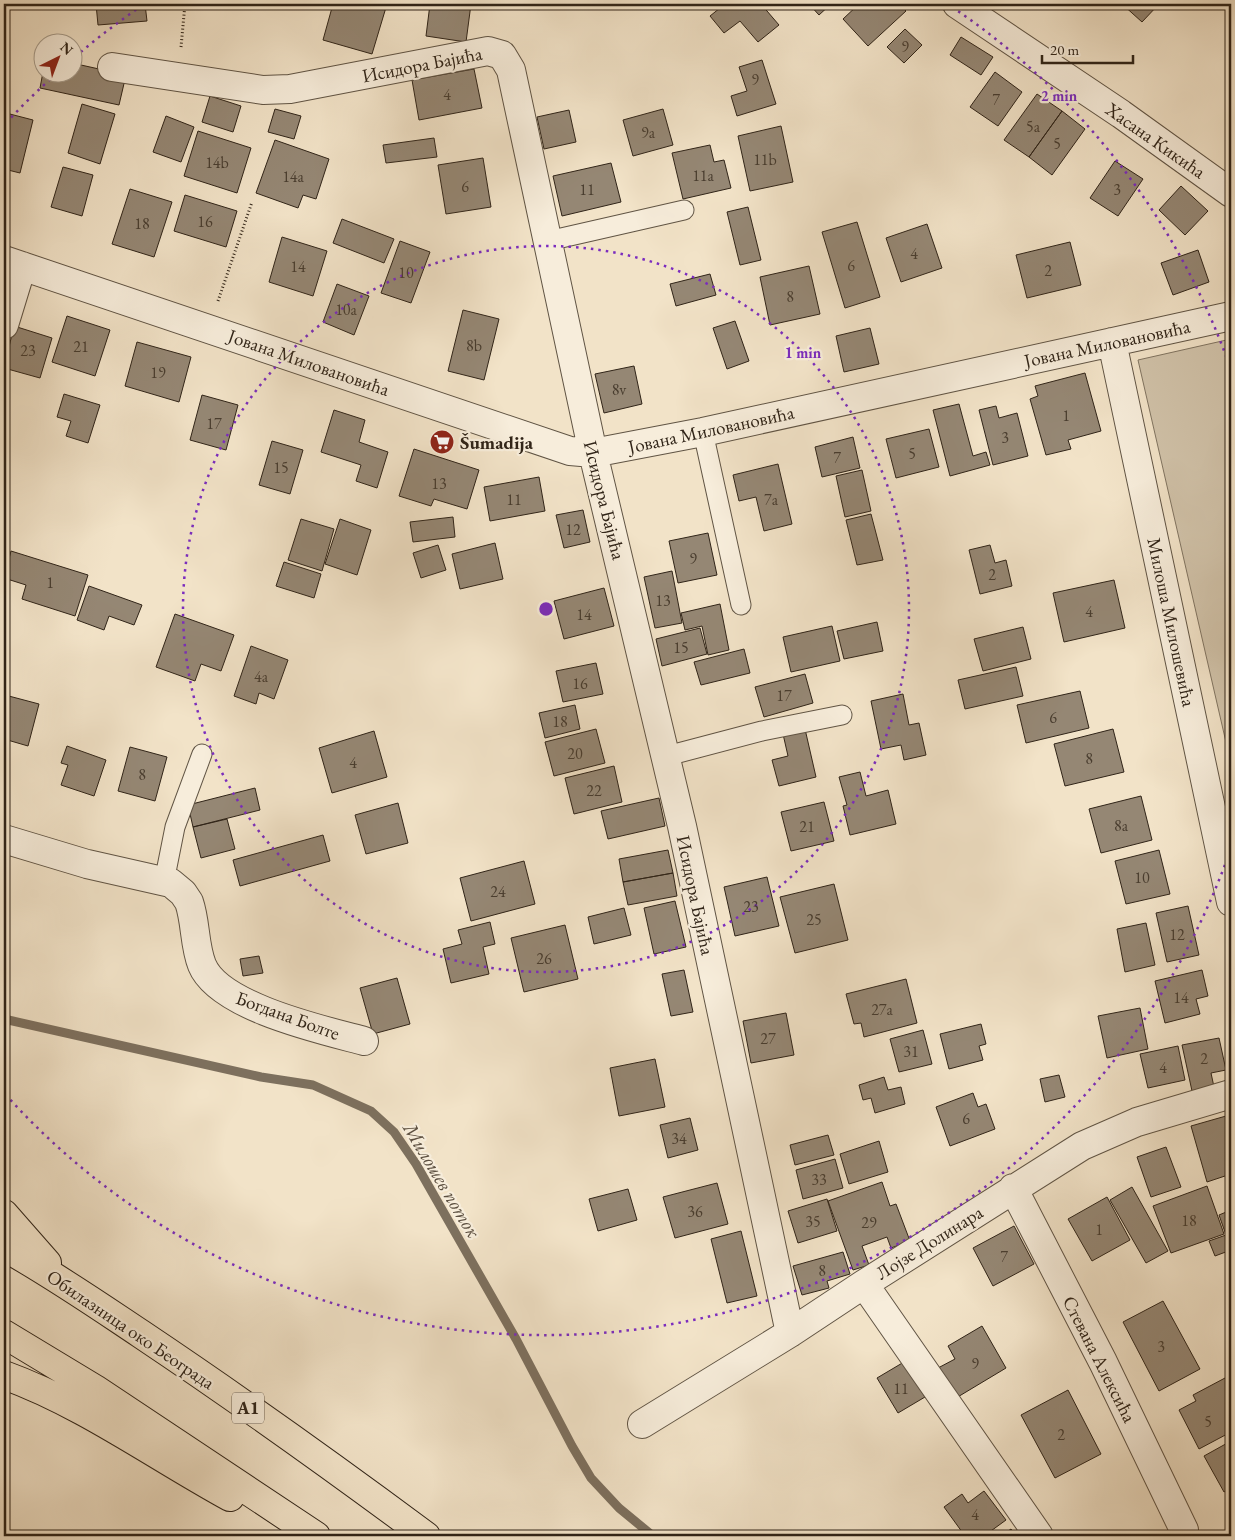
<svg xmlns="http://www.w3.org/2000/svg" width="1235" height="1540" font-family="'EB Garamond',serif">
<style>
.green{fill:#d1c3aa;stroke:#807461}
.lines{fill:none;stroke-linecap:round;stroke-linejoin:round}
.stream{stroke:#7d705e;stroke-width:9}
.building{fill:#958774;stroke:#302418}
.service-casing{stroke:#605444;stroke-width:21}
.minor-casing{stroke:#605444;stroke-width:30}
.motorway-casing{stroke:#302418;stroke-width:30}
.path{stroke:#302418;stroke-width:3;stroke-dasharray:1 2.5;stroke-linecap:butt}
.service{stroke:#f7eddb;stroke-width:19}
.minor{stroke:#f7eddb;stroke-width:28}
.motorway{stroke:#f2e3c8;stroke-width:28}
.ring{fill:none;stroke:#7b2cbf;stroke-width:2.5;stroke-dasharray:2.5 5}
.labels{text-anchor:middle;stroke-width:4.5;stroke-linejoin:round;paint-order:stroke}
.number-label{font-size:16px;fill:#493d2f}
.shield{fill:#f7eddb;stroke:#6c6052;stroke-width:1}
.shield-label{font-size:18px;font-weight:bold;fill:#302418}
.street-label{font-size:19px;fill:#302418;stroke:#f7eddb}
.poi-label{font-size:19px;font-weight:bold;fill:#302418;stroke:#f7eddb;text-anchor:start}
.water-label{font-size:20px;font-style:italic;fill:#5d5041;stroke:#f7eddb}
.centre{fill:#7b2cbf;stroke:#f7eddb;stroke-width:2.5}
.ring-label{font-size:15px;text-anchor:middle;font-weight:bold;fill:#7b2cbf;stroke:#f7eddb;stroke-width:4.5;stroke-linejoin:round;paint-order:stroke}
</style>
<rect width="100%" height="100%" fill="#f2e3c8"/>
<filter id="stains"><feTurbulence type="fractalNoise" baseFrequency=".004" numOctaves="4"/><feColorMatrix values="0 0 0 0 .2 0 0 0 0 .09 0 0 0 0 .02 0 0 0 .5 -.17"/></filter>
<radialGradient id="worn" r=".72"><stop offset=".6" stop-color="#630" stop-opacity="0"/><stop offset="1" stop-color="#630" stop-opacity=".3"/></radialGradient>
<path class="green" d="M1231,339V764L1138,360Z"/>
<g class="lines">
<path class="stream" d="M4,1019L261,1077L313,1085L371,1111L394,1132L416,1164L516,1339L572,1446L591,1478L619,1508L653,1536"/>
</g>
<path class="building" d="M96,4H145L147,21L98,25Z
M333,4H387L372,54L323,40Z
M430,4H471L466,42L426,36Z
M597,4H613L599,9Z
M725,4H761L779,25L758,42L740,21L724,33L710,16Z
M809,4H831L819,15Z
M859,4H899L906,11L868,46L843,19Z
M1122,4H1159L1142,22Z
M905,29L922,45L904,63L887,47Z
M961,37L993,57L981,75L950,55Z
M762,60L776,104L737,116L731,96L747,91L739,67Z
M72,63L126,75L119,105L40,88L43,72H72Z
M474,69L482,108L419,120L412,80Z
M995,72L1022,92L998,126L970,107Z
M1037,94L1062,111L1029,157L1004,140Z
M210,96L241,106L233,132L202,122Z
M82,104L115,114L100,164L68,153Z
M275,109L301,116L294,139L268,132Z
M663,109L673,145L633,156L623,120Z
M569,110L576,142L544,149L537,117Z
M1062,111L1085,129L1052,175L1029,157Z
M6,113L33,120L20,173L4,169V123Z
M166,116L194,127L181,162L153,152Z
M781,126L793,182L750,191L738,136Z
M198,131L251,148L237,193L184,176Z
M434,138L437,157L386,163L383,145Z
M275,140L329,159L316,199L303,195L298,208L256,193Z
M710,145L714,162L724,160L731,188L683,199L672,153Z
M483,158L491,207L446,214L438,165Z
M1115,161L1143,179L1118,216L1090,198Z
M611,163L621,202L562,216L553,176Z
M63,167L93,175L82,216L51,207Z
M1181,186L1208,211L1185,235L1159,210Z
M130,189L172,202L154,257L112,244Z
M185,195L237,211L226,247L174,231Z
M748,207L761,260L740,265L727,212Z
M342,219L394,239L384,263L333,243Z
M857,222L880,297L845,308L822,232Z
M927,224L942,268L901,282L886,238Z
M282,237L327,251L313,296L269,282Z
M400,241L430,252L411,303L381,293Z
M1070,242L1081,285L1027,298L1016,255Z
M1198,250L1209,282L1173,295L1161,263Z
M809,266L820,314L770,325L760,277Z
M710,274L716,295L676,306L670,284Z
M337,284L369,296L354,335L323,322Z
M463,310L499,319L484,380L448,371Z
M67,316L110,330L95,376L52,362Z
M735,321L749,361L727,369L713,328Z
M14,326L52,338L40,378L4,368Z
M870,328L879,364L844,372L836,336Z
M137,342L191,357L179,402L125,386Z
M634,366L642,404L604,413L595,374Z
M1085,373L1101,431L1068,440L1071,449L1046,455L1030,399L1038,396L1035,386Z
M64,394L100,405L88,443L66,436L71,421L57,417Z
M202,395L238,405L226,450L190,440Z
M959,404L973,456L986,452L990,465L950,476L933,410Z
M996,406L999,418L1017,413L1028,456L993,465L979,410Z
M334,410L365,420L359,442L388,452L377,488L356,481L361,465L321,452Z
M929,429L939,467L896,478L886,439Z
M853,437L860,468L822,477L815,447Z
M272,441L303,450L290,494L259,485Z
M414,449L479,470L467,509L434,499L431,506L399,496Z
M778,464L792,524L764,531L756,497L739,501L733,475Z
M862,470L871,511L845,517L836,476Z
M539,477L545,511L490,521L484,487Z
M583,510L590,542L564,548L556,515Z
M871,514L883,560L857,565L846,520Z
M453,517L455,537L413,542L410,522Z
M301,519L334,529L322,571L288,560Z
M340,519L371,530L357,575L325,564Z
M708,533L717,575L678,583L669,541Z
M495,543L503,579L460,589L452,554Z
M438,545L446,570L421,578L413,553Z
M990,545L995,563L1006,560L1012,586L980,594L969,550Z
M11,551L88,575L75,616L22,599L26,585L4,578Z
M284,562L321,574L314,598L276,586Z
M672,571L682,623L655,628L644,577Z
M1114,580L1125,628L1064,642L1053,593Z
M89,586L142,605L134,625L109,616L104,630L77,620Z
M604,588L614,626L564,639L554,601Z
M720,604L729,650L708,655L702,626L685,630L681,613Z
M175,614L234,635L221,671L201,664L195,681L156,667Z
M877,622L883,651L844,659L837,631Z
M832,626L840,661L791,672L783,637Z
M1023,627L1031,659L983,671L974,639Z
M700,628L707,654L662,666L656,639Z
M251,646L288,660L274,699L259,693L256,704L234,696Z
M744,649L750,673L701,685L694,662Z
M596,663L603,694L563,702L556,671Z
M1016,667L1023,696L965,709L958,680Z
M805,674L813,703L764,717L755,687Z
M1080,691L1089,728L1026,743L1017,705Z
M903,694L909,725L919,723L926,755L904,760L901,745L881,749L871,701Z
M5,695L39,704L28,746L4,739Z
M575,705L580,729L545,738L539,713Z
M596,729L605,763L554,776L545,742Z
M805,729L816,777L779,786L772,760L788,756L783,734Z
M1113,729L1124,772L1065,786L1054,744Z
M374,731L387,777L332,793L319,748Z
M67,746L106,760L94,796L61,785L68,765L61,763Z
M130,747L167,757L155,801L118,791Z
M614,766L622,802L574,814L565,778Z
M860,772L866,796L888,790L896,824L850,835L843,806L847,805L839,777Z
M255,788L260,810L193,827L188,805Z
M1141,796L1152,840L1101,853L1089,809Z
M659,798L665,826L608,839L601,811Z
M824,802L834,841L791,851L781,812Z
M398,803L408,843L366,854L355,815Z
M227,819L235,849L201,858L193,827Z
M323,835L330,861L240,886L233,860Z
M668,850L673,873L623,882L619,859Z
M1159,850L1170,894L1126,904L1115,861Z
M524,861L535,904L471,921L460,878Z
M673,873L677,896L628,905L623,882Z
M767,877L779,926L735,936L724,887Z
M834,884L848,940L795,953L780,897Z
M675,901L686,947L654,954L644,908Z
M1188,906L1199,955L1167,962L1156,913Z
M624,908L631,935L594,944L588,917Z
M490,922L495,944L483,947L489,974L451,983L443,949L462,944L458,930Z
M1146,923L1155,965L1125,972L1117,929Z
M565,925L578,979L524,992L511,938Z
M259,956L263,973L243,976L240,959Z
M684,970L693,1012L671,1016L662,974Z
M1202,970L1208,996L1196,999L1200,1014L1165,1023L1155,981Z
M397,978L410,1024L373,1034L360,988Z
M906,979L917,1023L864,1037L861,1023L854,1024L846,994Z
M1140,1008L1148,1049L1107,1058L1098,1016Z
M786,1013L794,1055L751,1063L743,1021Z
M981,1024L986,1044L979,1046L983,1060L949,1069L940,1034Z
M923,1030L932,1064L899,1072L890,1039Z
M1219,1038L1226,1070L1211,1073L1214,1087L1192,1091L1182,1045Z
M1178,1046L1185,1080L1148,1088L1140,1054Z
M655,1059L665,1107L619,1116L610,1068Z
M1059,1075L1065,1097L1045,1102L1040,1079Z
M884,1077L888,1090L901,1087L905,1104L875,1113L871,1098L863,1100L859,1085Z
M973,1093L978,1107L986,1104L995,1129L950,1146L936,1107Z
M1226,1116L1231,1134V1174L1207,1182L1191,1126Z
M690,1118L698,1150L668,1158L660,1125Z
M828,1135L834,1155L795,1165L790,1145Z
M879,1141L888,1172L849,1184L840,1154Z
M1166,1147L1181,1187L1151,1197L1137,1157Z
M835,1159L843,1188L803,1199L796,1170Z
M882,1182L890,1206L896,1204L910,1241L891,1248L887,1237L862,1246L869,1265L853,1270L828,1201Z
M717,1183L728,1224L675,1238L663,1197Z
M1207,1186L1224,1234L1171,1253L1153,1206Z
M1132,1187L1168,1251L1146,1263L1110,1200Z
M628,1189L637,1220L598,1231L589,1199Z
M1107,1197L1130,1240L1092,1261L1068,1219Z
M827,1199L837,1231L798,1243L788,1211Z
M1231,1210V1250L1215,1256L1209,1241L1226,1235L1219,1215Z
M1014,1226L1034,1264L993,1286L973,1248Z
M741,1231L757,1296L727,1303L711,1239Z
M843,1252L850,1274L827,1281L829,1288L802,1295L793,1266Z
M1163,1301L1200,1369L1159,1391L1123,1322Z
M982,1326L1006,1368L956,1398L938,1368L955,1359L948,1346Z
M904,1362L925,1397L898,1413L877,1378Z
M1225,1378L1231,1390V1432L1199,1449L1179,1410L1196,1401L1193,1395Z
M1068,1390L1101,1454L1055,1478L1021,1415Z
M1231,1441V1488L1224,1492L1204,1456Z
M984,1491L1006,1520L984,1536H965L944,1507L962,1494L968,1503Z
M1011,1529L1016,1536H1001Z"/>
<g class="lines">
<defs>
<path id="service" d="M548,241L684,210
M703,432L741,605
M667,756L762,731L842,715
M164,882L175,827L202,754"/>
<path id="minor" d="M957,4L1121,114L1231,193
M112,67L263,90L290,89L488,51L502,55L511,70L593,453L682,826L790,1333
M4,260L570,451L593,453L703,432L1231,316
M4,325L22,266
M1112,342L1231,902
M4,839L87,864L171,883L183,893L189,902C196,922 194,945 202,965C219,1007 323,1030 364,1041
M1013,1188L1103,1362L1184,1530
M864,1284L1039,1536
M642,1424L790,1333L864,1284L1082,1146L1137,1122L1231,1094"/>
<path id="motorway" d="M4,1214L47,1263
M4,1247C51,1273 96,1304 141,1334C238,1399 333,1467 426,1536
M4,1334L95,1389L316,1536
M4,1375C84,1404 155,1456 230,1497"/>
</defs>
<use href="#service" class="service-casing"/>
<use href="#minor" class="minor-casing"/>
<use href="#motorway" class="motorway-casing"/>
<path class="path" d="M181,47L185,4
M218,301L252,202"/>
<use href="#service" class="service"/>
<use href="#minor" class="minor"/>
<use href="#motorway" class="motorway"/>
</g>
<g class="ring">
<circle cx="546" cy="609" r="363"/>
<path d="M1230 851A726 726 0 0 1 6 1095M6 123A726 726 0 0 1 56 74M75 57A726 726 0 0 1 140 7M952 7A726 726 0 0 1 1230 367"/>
</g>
<defs>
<symbol id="supermarket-disc" viewBox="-11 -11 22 22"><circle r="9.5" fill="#8f2418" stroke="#f7eddb"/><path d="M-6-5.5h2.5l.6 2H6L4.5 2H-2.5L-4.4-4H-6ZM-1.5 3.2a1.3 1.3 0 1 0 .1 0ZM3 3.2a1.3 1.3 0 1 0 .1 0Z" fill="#fff"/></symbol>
</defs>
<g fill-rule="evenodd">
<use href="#supermarket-disc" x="428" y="428" width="28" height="28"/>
</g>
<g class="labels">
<g class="number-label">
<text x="905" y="52">9</text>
<text x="755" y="85">9</text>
<text x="447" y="100">4</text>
<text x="996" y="105">7</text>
<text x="1033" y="132">5a</text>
<text x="648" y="138">9a</text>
<text x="1057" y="149">5</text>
<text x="765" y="165">11b</text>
<text x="217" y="168">14b</text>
<text x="703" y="181">11a</text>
<text x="293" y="182">14a</text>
<text x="465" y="192">6</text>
<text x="587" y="195">11</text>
<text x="1117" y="195">3</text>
<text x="205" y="227">16</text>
<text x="142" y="229">18</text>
<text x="914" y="259">4</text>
<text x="851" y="271">6</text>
<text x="298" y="272">14</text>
<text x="1048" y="276">2</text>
<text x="406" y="278">10</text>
<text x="790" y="302">8</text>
<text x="346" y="315">10a</text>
<text x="474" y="351">8b</text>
<text x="81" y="352">21</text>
<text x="28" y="356">23</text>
<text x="158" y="378">19</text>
<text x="619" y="395">8v</text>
<text x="1066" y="421">1</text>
<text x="214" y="429">17</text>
<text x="1005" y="443">3</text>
<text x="912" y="459">5</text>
<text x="837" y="463">7</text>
<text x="281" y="473">15</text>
<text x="439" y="489">13</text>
<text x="514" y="505">11</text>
<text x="771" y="505">7a</text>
<text x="573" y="535">12</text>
<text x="693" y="564">9</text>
<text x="992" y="580">2</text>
<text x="50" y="588">1</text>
<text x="663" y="606">13</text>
<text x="1089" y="617">4</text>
<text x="584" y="620">14</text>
<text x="681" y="653">15</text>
<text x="261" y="682">4a</text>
<text x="580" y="689">16</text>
<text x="784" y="701">17</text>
<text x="1053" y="723">6</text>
<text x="560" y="727">18</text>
<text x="575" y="759">20</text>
<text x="1089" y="764">8</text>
<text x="353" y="768">4</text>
<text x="142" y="780">8</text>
<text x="594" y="796">22</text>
<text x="1121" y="831">8a</text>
<text x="807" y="832">21</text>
<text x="1142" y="883">10</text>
<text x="498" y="897">24</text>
<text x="751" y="912">23</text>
<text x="814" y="925">25</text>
<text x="1177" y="940">12</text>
<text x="544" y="964">26</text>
<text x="1181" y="1003">14</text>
<text x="882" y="1015">27a</text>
<text x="768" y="1044">27</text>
<text x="911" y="1057">31</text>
<text x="1204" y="1064">2</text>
<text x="1163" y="1073">4</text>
<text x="966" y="1124">6</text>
<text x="679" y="1144">34</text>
<text x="819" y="1185">33</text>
<text x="695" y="1217">36</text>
<text x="1189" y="1226">18</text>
<text x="813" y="1227">35</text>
<text x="869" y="1228">29</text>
<text x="1099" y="1235">1</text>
<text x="1004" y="1262">7</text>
<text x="822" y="1276">8</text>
<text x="1161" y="1352">3</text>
<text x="975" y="1369">9</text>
<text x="901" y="1394">11</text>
<text x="1208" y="1427">5</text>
<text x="1061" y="1440">2</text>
<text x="975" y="1520">4</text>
</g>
<rect class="shield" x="232" y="1392.5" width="32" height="31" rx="4"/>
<g class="shield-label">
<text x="248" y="1414">A1</text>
</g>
<g class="street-label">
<text transform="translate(422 64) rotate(-11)" y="7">Исидора Бајића</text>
<text transform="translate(1156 140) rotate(35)" y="7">Хасана Кикића</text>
<text transform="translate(1107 343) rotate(-12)" y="7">Јована Миловановића</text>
<text transform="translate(309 362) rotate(19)" y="7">Јована Миловановића</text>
<text transform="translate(711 429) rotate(-12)" y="7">Јована Миловановића</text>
<text transform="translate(605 500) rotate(76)" y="7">Исидора Бајића</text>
<text transform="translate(1172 622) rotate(78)" y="7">Милоша Милошевића</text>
<text transform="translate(696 895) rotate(78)" y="7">Исидора Бајића</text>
<text transform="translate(288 1015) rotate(20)" y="7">Богдана Болте</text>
<text transform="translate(929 1242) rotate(-32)" y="7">Лојзе Долинара</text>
<text transform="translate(131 1329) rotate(34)" y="7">Обилазница око Београда</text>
<text transform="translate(1100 1359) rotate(63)" y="7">Стевана Алексића</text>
</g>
<g class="poi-label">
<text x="460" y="449">Šumadija</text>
</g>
<g class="water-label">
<text transform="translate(442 1180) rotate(59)" y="7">Милошев поток</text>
</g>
</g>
<circle cx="546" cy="609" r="8" class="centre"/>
<g class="ring-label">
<text x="1059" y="101">2 min</text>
<text x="803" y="358">1 min</text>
</g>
<rect width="1235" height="1540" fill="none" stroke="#f2e3c8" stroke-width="20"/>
<rect x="5" y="5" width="1225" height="1530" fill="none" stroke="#302418" stroke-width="2.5"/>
<rect x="10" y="10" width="1215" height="1520" fill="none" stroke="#302418"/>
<g transform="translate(58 58) rotate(42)"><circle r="24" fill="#f7eddb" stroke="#a79d8d"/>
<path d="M0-4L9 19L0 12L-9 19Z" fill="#8f2418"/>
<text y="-8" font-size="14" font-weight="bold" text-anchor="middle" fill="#302418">N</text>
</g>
<path d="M1042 55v8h91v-8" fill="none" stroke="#302418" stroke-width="2.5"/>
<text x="1050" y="55" font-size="15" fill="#302418" stroke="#f7eddb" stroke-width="4" paint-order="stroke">20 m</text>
<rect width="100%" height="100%" filter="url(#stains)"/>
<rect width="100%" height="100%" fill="url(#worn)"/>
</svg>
